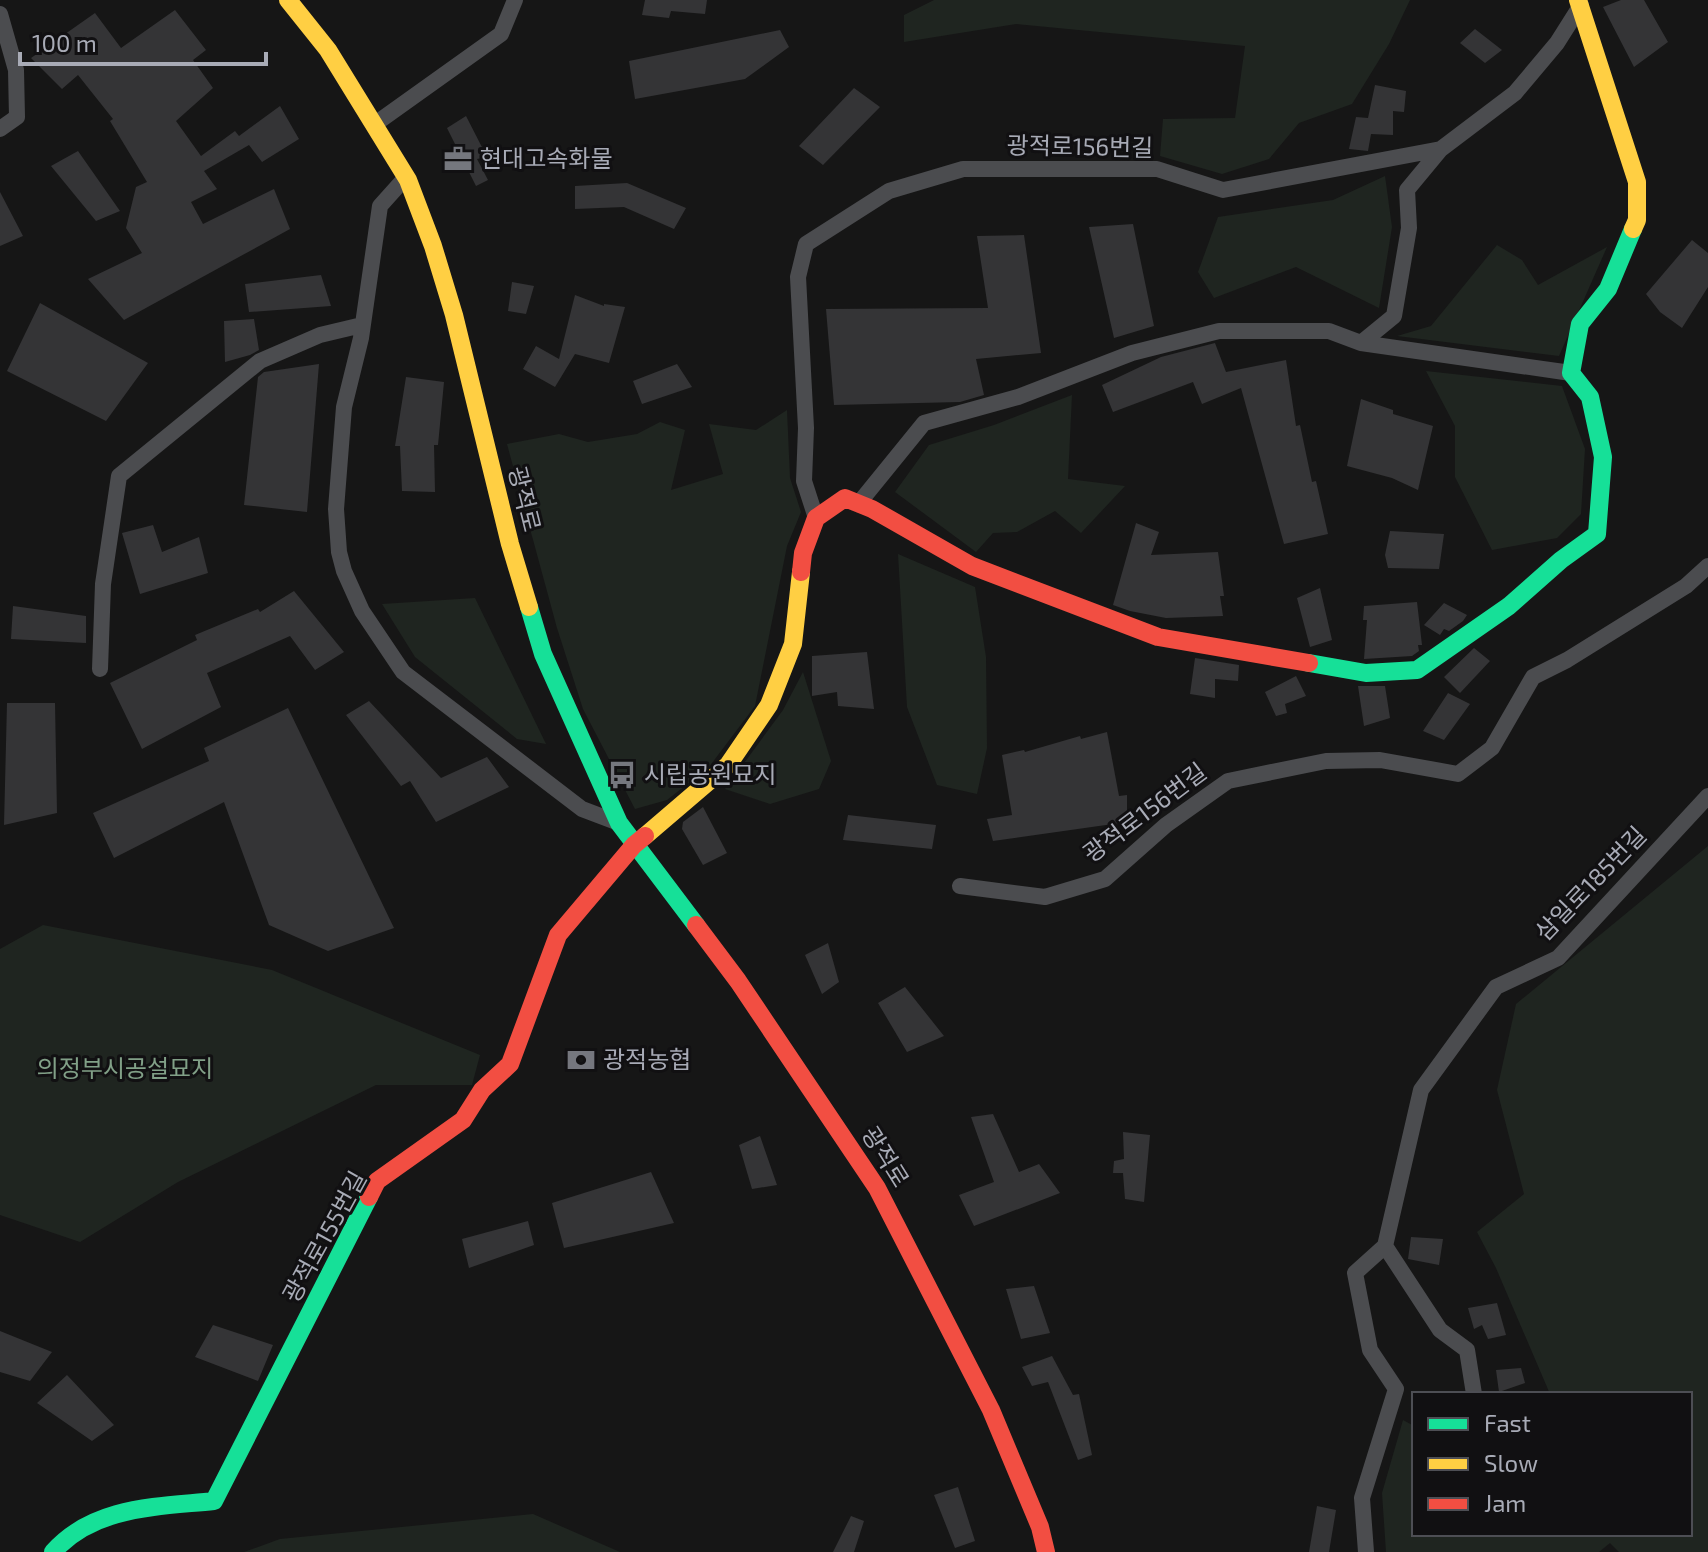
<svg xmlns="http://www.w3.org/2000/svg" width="1708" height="1552" font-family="'Exo 2','Noto Sans KR',sans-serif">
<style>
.green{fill:#1f2520}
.building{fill:#343436}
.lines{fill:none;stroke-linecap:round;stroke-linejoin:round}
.street{stroke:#4b4c4f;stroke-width:16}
.fast{stroke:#16e098;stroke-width:18}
.slow{stroke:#ffcf43;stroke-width:18}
.jam{stroke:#f24e42;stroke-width:18}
.labels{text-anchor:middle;stroke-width:6;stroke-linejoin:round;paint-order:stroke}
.street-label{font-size:24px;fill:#a8abb6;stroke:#111012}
.poi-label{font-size:24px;fill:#a8abb6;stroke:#111012;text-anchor:start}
.park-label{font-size:24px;fill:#81a087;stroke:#111012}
</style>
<rect width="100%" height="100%" fill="#161616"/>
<path class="green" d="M934,0H1410L1389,44L1352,104L1299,123L1269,159L1222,174L1160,156L1163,119L1235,118L1245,46L1016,24L904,42V15Z
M1385,176L1392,227L1379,308L1296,267L1214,298L1198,272L1218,217L1333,200Z
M1497,245L1522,260L1538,285L1607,247L1559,356L1397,336L1431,326Z
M1426,371L1562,386L1585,449L1581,514L1557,538L1492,550L1455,477V426Z
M1072,395L1068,479L1125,486L1081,533L1055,511L1017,532L993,533L976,552L895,492L929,445L994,425Z
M787,410L790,478L801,512L787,546L755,706L709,767L667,800L635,809L583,709L557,628L507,444L559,434L588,442L637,434L660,422L685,430L671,490L723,474L709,424L756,430Z
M898,554L975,587L986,657L987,748L977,794L937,785L907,707Z
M475,598L546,744L517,739L415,657L382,604Z
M803,672L831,761L819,789L770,804L725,789L783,710Z
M1708,846V1552H1619L1610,1543L1599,1552H1386L1382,1493L1403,1420L1414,1426V1534H1690V1394H1550L1496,1268L1477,1232L1524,1194L1497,1090L1516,1004Z
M43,925L272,970L480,1055L472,1085H376L178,1182L80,1242L0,1215V949Z
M533,1514L620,1552H244L280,1539Z"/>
<path class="building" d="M645,0H707L705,14L671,11L669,18L642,15Z
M1621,0H1644L1668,42L1634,67L1603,7Z
M175,10L206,50L193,60L213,88L176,121L201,156L235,131L239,136L280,106L299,139L262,162L249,145L204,171L217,189L191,202L203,224L274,189L290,229L124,320L88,279L142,253L126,228L136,187L147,182L110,121L113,119L78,75L62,89L31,58L95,13L121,48Z
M1475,29L1502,50L1485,63L1460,43Z
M780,30L789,47L745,79L635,99L629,61Z
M1375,85L1406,91L1404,112L1393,111V135L1371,134L1368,151L1349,149L1356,117L1368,118Z
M854,88L880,107L823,165L799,146Z
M466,116L487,157L477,159L488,180L476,186L447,128Z
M78,151L120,211L96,221L51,166Z
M627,183L686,208L674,229L624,207L575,209V186Z
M0,192L23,236L0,246Z
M1133,224L1154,326L1114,338L1089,227Z
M1024,235L1041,353L976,359L984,395L960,402L834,405L826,309L988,308L977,236Z
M1692,240L1708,253V287L1682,328L1660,312L1646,294Z
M321,275L331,306L249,312L245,284Z
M512,282L534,286L526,314L508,311Z
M575,295L604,306V304L625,307L609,363L575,354L555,387L523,369L536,346L559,359Z
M40,303L148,363L106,421L7,371Z
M254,319L259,350L250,355L225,362L224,321Z
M1215,343L1226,372L1286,360L1296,426L1300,425L1312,482L1316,481L1328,534L1284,544L1241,388L1202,404L1193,382L1113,412L1102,385L1161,357Z
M319,364L307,512L244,505L258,377L264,372Z
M677,364L692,387L642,404L633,381Z
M406,377L444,382L438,445H434L435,492L402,491L400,446H395Z
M1361,399L1393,410V414L1433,426L1418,490L1392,478L1347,466Z
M1136,523L1159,532L1151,555L1218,552L1224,596H1220L1223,616L1166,618L1130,611L1113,605Z
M153,525L162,552L199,537L208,573L140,594L122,533Z
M1390,531L1444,534L1439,569L1388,568L1385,555Z
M1320,588L1332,640L1310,647L1297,598Z
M294,591L344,652L315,670L290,636L207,673L221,707L142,749L110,683L197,640L195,635L258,609L260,612Z
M1417,602L1422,645H1418L1419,651L1412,656L1364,659L1367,620H1363L1364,606Z
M1444,603L1467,615L1463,621L1449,631L1444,629L1440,635L1424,625Z
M13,606L86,616V643L11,639Z
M1474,648L1490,661L1460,693L1444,677Z
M867,652L874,709L838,706L837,692L812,696V656Z
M1195,658L1239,665L1238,681L1215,679V698L1190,694Z
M1296,676L1306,696L1285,704L1287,713L1276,716L1265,692Z
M1358,686H1385L1390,718L1364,726Z
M1448,693L1470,704L1444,740L1423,731Z
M369,701L441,778L487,757L509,787L436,822L410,781L401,786L346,715Z
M7,703H55L57,813L4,825Z
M288,708L394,928L328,951L269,925L224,802L114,858L93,813L209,761L204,748Z
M1107,732L1119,796L1127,795V822L993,841L987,819L1012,815L1002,755L1024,750L1025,752L1080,736L1081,739Z
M703,807L727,853L703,865L682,829L683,822Z
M848,815L936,825L932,849L843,840Z
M828,943L839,982L822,994L805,955Z
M905,987L944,1036L907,1052L878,1003Z
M993,1114L1019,1172L1039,1164L1060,1193L974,1226L959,1195L994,1182L971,1117Z
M1123,1132L1150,1135L1144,1202L1125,1199L1123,1173H1113L1114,1161L1124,1159Z
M760,1136L777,1185L752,1189L739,1145Z
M651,1172L674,1223L564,1248L552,1203Z
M528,1221L534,1245L469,1268L462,1239Z
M1411,1237L1443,1239L1439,1265L1408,1259Z
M1034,1286L1050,1333L1021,1339L1006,1289Z
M1497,1303L1506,1335L1488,1339L1482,1325L1474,1329L1468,1308Z
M213,1325L273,1345L258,1381L195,1357Z
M0,1331L52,1352L30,1381L0,1372Z
M1052,1356L1073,1395L1079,1394L1092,1455L1078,1460L1048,1382L1032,1386L1022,1367Z
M1521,1368L1525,1383L1499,1392L1496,1370Z
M67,1375L114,1425L92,1441L37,1403Z
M958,1487L975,1541L955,1548L934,1495Z
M1317,1506L1336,1510L1329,1552H1309Z
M851,1516L864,1521L854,1552H833Z"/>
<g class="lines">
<path class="street" d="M0,14L16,70L17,117L0,129
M375,124L501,34L515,0
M406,177L380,206L361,338L344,407L336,509L339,552L344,571L362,611L403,672L582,809L619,823
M1361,343L1394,316L1409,228L1407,190L1441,149
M859,503L924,423L1018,397L1132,353L1219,331H1329L1361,343L1571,373
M816,518L804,481L806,428L798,277L806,244L889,191L963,169H1157L1223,190L1441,149L1515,93L1557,43L1581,5
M100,669L103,584L119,476L260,361L320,335L362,325
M960,886L1045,897L1105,879L1166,825L1228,781L1326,761L1380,760L1458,774L1492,748L1533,677L1567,660L1686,586L1708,566
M1385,1246L1440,1330L1467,1350L1474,1394
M1366,1552L1362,1498L1396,1389L1370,1350L1355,1273L1385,1246L1421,1090L1496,987L1558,958L1708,796"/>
<path class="fast" d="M529,607L543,654L619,823L696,925
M1309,663L1366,673L1417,670L1509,606L1561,560L1597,534L1603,457L1590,397L1571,373L1580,324L1608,289L1633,229
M53,1552C94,1506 157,1507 214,1501L369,1197"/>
<path class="slow" d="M288,0L328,50L408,180L433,246L454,315L510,544L529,607
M1578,0L1637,182V220L1633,229
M645,836L728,765L769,705L793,644L801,572"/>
<path class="jam" d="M801,572L803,553L816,518L845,498L872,509L972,566L1158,637L1309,663
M696,925L738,981L877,1188L991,1410L1040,1527L1046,1552
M369,1197L377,1181L463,1120L482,1090L510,1064L558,935L634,845L645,836"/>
</g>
<defs>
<symbol id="office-bare" viewBox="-9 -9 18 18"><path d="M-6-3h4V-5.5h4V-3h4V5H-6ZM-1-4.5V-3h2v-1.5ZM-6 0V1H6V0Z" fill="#75777e" stroke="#111012" stroke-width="2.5" paint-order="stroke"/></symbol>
<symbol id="bus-bare" viewBox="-9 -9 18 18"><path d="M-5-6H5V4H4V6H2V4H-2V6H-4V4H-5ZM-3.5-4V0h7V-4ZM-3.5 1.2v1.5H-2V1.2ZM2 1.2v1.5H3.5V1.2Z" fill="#75777e" stroke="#111012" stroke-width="2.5" paint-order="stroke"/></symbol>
<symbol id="bank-bare" viewBox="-9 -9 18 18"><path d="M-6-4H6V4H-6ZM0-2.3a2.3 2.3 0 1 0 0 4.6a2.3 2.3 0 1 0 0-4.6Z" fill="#75777e" stroke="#111012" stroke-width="2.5" paint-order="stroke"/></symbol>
</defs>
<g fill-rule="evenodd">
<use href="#office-bare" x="438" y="139" width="40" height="40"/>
<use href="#bus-bare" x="602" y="755" width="40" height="40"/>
<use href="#bank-bare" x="561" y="1040" width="40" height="40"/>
</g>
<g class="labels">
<g class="street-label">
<text transform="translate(1080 147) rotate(1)" y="8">광적로156번길</text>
<text transform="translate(524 499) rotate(76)" y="8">광적로</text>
<text transform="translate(1145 813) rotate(-37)" y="8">광적로156번길</text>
<text transform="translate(1591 884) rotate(-46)" y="8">삼일로185번길</text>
<text transform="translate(885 1157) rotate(58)" y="8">광적로</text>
<text transform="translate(325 1237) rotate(-61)" y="8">광적로155번길</text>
</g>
<g class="poi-label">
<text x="480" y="167">현대고속화물</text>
<text x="644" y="783">시립공원묘지</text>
<text x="603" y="1068">광적농협</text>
</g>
<g class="park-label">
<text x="125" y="1077">의정부시공설묘지</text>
</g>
</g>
<rect x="1412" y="1392" width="280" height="144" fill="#111012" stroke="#4d4e54" stroke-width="2"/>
<rect x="1428" y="1418" width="40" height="12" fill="#16e098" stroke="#4d4e54" stroke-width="2"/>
<text x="1484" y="1432" font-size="24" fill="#a8abb6">Fast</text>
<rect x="1428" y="1458" width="40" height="12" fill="#ffcf43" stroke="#4d4e54" stroke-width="2"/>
<text x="1484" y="1472" font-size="24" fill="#a8abb6">Slow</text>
<rect x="1428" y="1498" width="40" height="12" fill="#f24e42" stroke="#4d4e54" stroke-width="2"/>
<text x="1484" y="1512" font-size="24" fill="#a8abb6">Jam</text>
<path d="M20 52v12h246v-12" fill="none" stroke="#a8abb6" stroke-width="4"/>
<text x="32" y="52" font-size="24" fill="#a8abb6" stroke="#111012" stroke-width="6" paint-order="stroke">100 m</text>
</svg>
